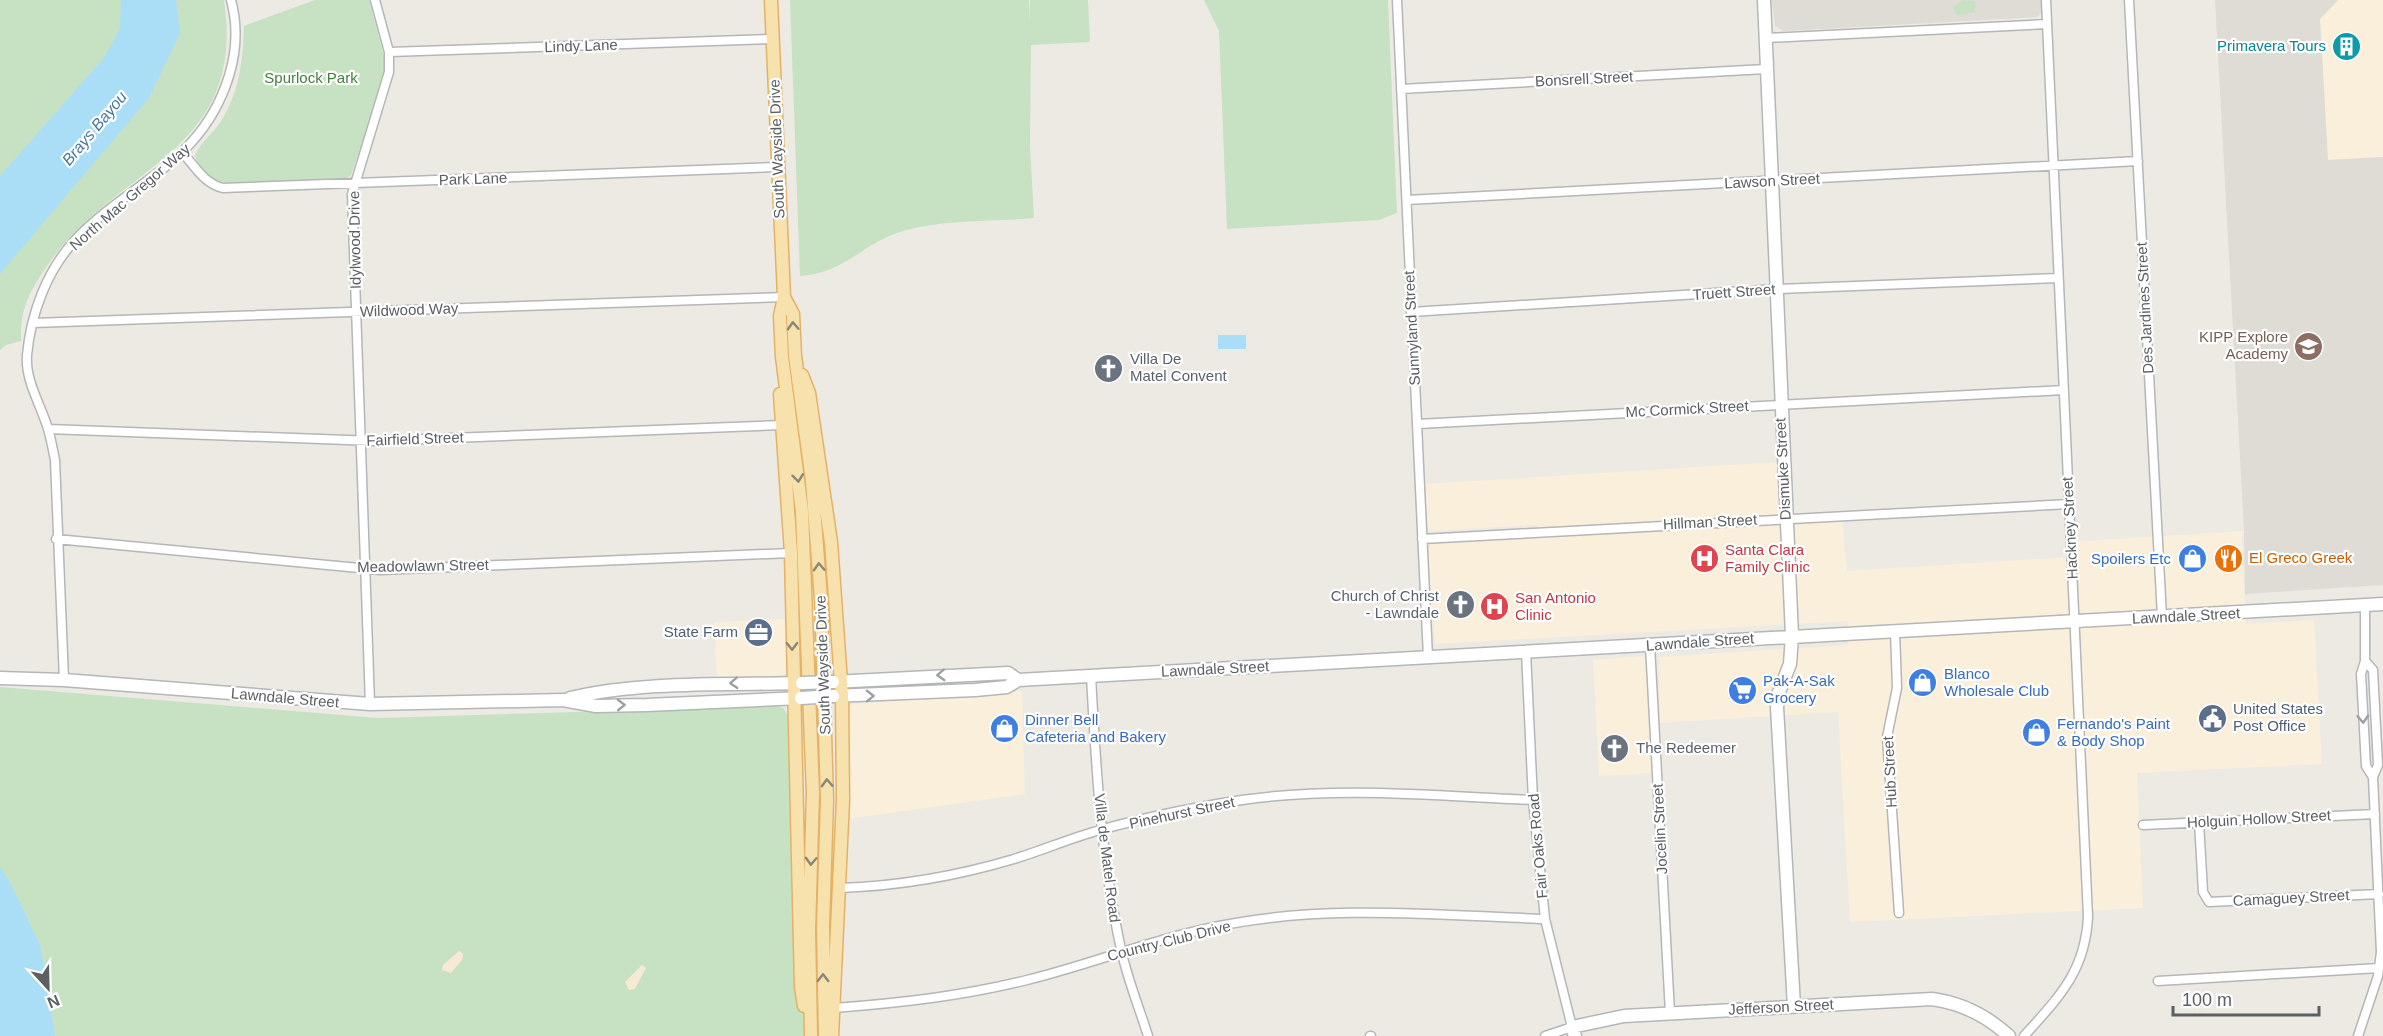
<svg xmlns="http://www.w3.org/2000/svg" width="2383" height="1036" font-family="Arial,sans-serif">
<style>
.commercial{fill:#faefdb}
.education{fill:#dfdbd5}
.green{fill:#c6e2c2}
.sand{fill:#f6ead5}
.water{fill:#aadef7}
.lines{fill:none;stroke-linecap:round;stroke-linejoin:round}
.street-casing{stroke:#b4b6b9;stroke-width:11}
.secondary-casing{stroke:#b3b7ba;stroke-width:15}
.primary-casing{stroke:#e4b166;stroke-width:15}
.street{stroke:#fff;stroke-width:8}
.secondary{stroke:#fff;stroke-width:12}
.primary{stroke:#f7e2ae;stroke-width:12}
.secondary-bridge-casing{stroke:#b3b7ba;stroke-width:15;stroke-linecap:butt}
.secondary-bridge{stroke:#fff;stroke-width:12}
.oneway{stroke:#8a877a}
.oneway2{stroke:#9da0a1}
.labels{text-anchor:middle;stroke-width:4.5;stroke-linejoin:round;paint-order:stroke}
.street-label{font-size:15px;fill:#5c6063;stroke:#fff}
.culture-label{font-size:15px;fill:#0d838f;stroke:#fff;text-anchor:end}
.park-label{font-size:15px;fill:#42803d;stroke:#fff}
.education-label{font-size:15px;fill:#785e54;stroke:#fff;text-anchor:end}
.worship-label{font-size:15px;fill:#5b616d;stroke:#fff;text-anchor:start}
.health-label{font-size:15px;fill:#be3a42;stroke:#fff;text-anchor:start}
.food-label{font-size:15px;fill:#c56008;stroke:#fff;text-anchor:start}
.shop-label{font-size:15px;fill:#366cbe;stroke:#fff;text-anchor:start}
.service-label{font-size:15px;fill:#4e5e75;stroke:#fff;text-anchor:end}
.water-label{font-size:16px;font-style:italic;fill:#467b9e;stroke:#fff}
</style>
<rect width="100%" height="100%" fill="#edeae4"/>
<path class="commercial" d="M2338,0H2383V157L2328,160L2320,19Z
M1778,462L1779,525L1842,520L1847,571L2068,557V542L2244,531L2242,539L2246,624L2314,620L2322,764L2137,773L2143,908L1850,922L1838,712L1660,723L1659,657L1848,645V621L1435,644L1428,549L1431,544L1537,535V525L1430,531L1426,524L1424,484Z
M788,619L786,673L777,677L717,680L714,622Z
M1643,656L1647,660L1654,773L1599,776L1593,660Z
M1022,691L1025,794L847,819L848,708L852,704Z"/>
<path class="education" d="M1772,0H2043V12L2037,17L1784,31L1775,26Z
M2215,0H2338L2320,19L2328,160L2383,157V585L2245,594L2244,531Z"/>
<path class="green" d="M0,0H224C247,156 115,164 45,269C28,294 20,311 21,341L6,345L0,350Z
M315,0H369L386,64L384,81L351,175L346,178L229,183C212,180 200,173 195,156C200,142 216,131 223,118C240,90 243,57 244,26Z
M790,0H1029L1030,23V0H1088L1090,42L1031,45L1030,146L1034,218C991,222 942,219 900,232C862,244 843,274 800,276Z
M1204,0H1388L1397,213L1379,220L1227,229L1219,31Z
M1962,0L1973,1L1976,5L1974,12L1957,15L1953,8Z
M0,687L378,718L775,706L783,708L791,721L807,1036H0Z"/>
<path class="sand" d="M459,951L463,954L462,960L451,973L442,970L443,965Z
M642,965L646,968L635,989L629,990L625,982Z"/>
<path class="water" d="M121,0H176L180,33L149,98L0,274V176L103,59L120,29Z
M1218,335H1246V349H1218Z
M0,867L11,884L40,945L55,1036H0Z"/>
<g class="lines">
<defs>
<path id="street" d="M1397,0L1428,657
M2129,0L2162,617
M1766,38L2047,24
M389,52L773,39
M1401,89L1766,69
M183,153C195,167 205,184 223,188L778,167
M1407,200L2138,161
M1411,312L1778,289L2058,278
M33,323L784,297
M1418,424L2064,390
M48,429L374,441L782,425
M56,539L380,570L791,553
M1422,539L2069,504
M1895,631L1897,688L1887,737L1899,913
M1650,645L1670,1013
M1526,652L1533,800L1545,919L1572,1027L1545,1036
M2365,661L2373,670L2378,765L2373,777L2366,766L2361,674L2365,661V606
M1091,676C1096,768 1101,859 1121,949C1127,978 1139,1007 1148,1036
M64,680L55,460C53,450 51,439 48,429C41,405 25,381 27,355C31,313 47,270 76,239C133,180 202,163 229,76C237,50 238,26 231,0
M370,704L352,194L389,72V52L375,0
M2199,822L2203,892L2209,902L2379,894
M2143,825L2375,814
M840,888C899,886 957,876 1014,859C1043,850 1071,838 1100,830C1146,817 1196,807 1242,800C1338,786 1437,796 1533,800
M2158,981L2379,968
M834,1008C900,1003 963,996 1027,980C1092,964 1153,939 1219,926C1325,904 1437,915 1545,919
M1370,1036H1371
M2024,1036C2059,997 2085,972 2088,917L2046,0
M2358,1036L2378,976L2381,952L2373,777"/>
<path id="secondary" d="M1764,0L1792,636L1790,664L1779,692L1777,707L1794,1006
M0,678L64,680L370,704L563,700L596,706L647,705L801,698
M833,682L1008,673L1018,680
M833,696L975,690L1007,687L1018,680L2383,604
M570,698C640,681 729,685 802,683
M1575,1036L1572,1027L1624,1016L1932,999C1962,1003 1987,1016 2009,1036"/>
<path id="primary" d="M771,0L784,297L780,316L782,357L802,511L808,668L813,793L809,930L811,1036
M784,297L793,314L795,356L812,481L821,599L827,800L823,926L825,1036
M802,375L809,393L831,542L842,696L843,800L832,1036
M780,394L791,553L801,987L804,1006"/>
</defs>
<use href="#street" class="street-casing"/>
<use href="#secondary" class="secondary-casing"/>
<use href="#primary" class="primary-casing"/>
<use href="#street" class="street"/>
<use href="#secondary" class="secondary"/>
<use href="#primary" class="primary"/>
<defs>
<path id="secondary-bridge" d="M802,683L833,682
M801,698L833,696"/>
</defs>
<use href="#secondary-bridge" class="secondary-bridge-casing"/>
<use href="#secondary-bridge" class="secondary-bridge"/>
</g>
<defs><path id="oneway-chevron" d="M-2-3.5L2.5 0L-2 3.5" fill="none" stroke-width="1.6" stroke-linecap="round" stroke-linejoin="round" transform="scale(1.5)"/></defs>
<g class="oneway">
<use href="#oneway-chevron" transform="translate(793 326) rotate(-93)"/>
<use href="#oneway-chevron" transform="translate(798 478) rotate(83)"/>
<use href="#oneway-chevron" transform="translate(819 567) rotate(-93)"/>
<use href="#oneway-chevron" transform="translate(792 646) rotate(89)"/>
<use href="#oneway-chevron" transform="translate(827 783) rotate(-92)"/>
<use href="#oneway-chevron" transform="translate(811 861) rotate(92)"/>
<use href="#oneway-chevron" transform="translate(823 978) rotate(-90)"/>
</g>
<g class="oneway2">
<use href="#oneway-chevron" transform="translate(941 675) rotate(177)"/>
<use href="#oneway-chevron" transform="translate(734 683) rotate(177)"/>
<use href="#oneway-chevron" transform="translate(870 696) rotate(-1)"/>
<use href="#oneway-chevron" transform="translate(621 705) rotate(-1)"/>
<use href="#oneway-chevron" transform="translate(2363 719) rotate(87)"/>
</g>
<defs>
<symbol id="building-disc" viewBox="-11 -11 22 22"><circle r="9.5" fill="#0f9aa8" stroke="#fff"/><path d="M-4-6H4V6H1V3H-1V6H-4ZM-2.5-4.3h1.7v1.8h-1.7ZM.8-4.3h1.7v1.8H.8ZM-2.5-1h1.7V.8h-1.7ZM.8-1h1.7V.8H.8Z" fill="#fff"/></symbol>
<symbol id="school-disc" viewBox="-11 -11 22 22"><circle r="9.5" fill="#8d6e63" stroke="#fff"/><path d="M0-5L7-2L0 1L-7-2ZM-4 1L0 2.5L4 1V4Q0 6-4 4Z" fill="#fff"/></symbol>
<symbol id="church-disc" viewBox="-11 -11 22 22"><circle r="9.5" fill="#6b7280" stroke="#fff"/><path d="M-1.2-6h2.4v3.5h3.3v2.4h-3.3V6h-2.4V-.1h-3.3v-2.4h3.3Z" fill="#fff"/></symbol>
<symbol id="restaurant-disc" viewBox="-11 -11 22 22"><circle r="9.5" fill="#e8710a" stroke="#fff"/><path d="M-5-6h1v4h1v-4h1v4h1v-4h1v5L-1.5 .5V6h-2V.5L-5-1ZM5-6V6H3V1.5H1.5Q1.5-4 5-6Z" fill="#fff"/></symbol>
<symbol id="hospital-disc" viewBox="-11 -11 22 22"><circle r="9.5" fill="#e0444e" stroke="#fff"/><path d="M-5-5h3v3.5h4V-5h3V5h-3V1.5h-4V5h-3Z" fill="#fff"/></symbol>
<symbol id="shop-disc" viewBox="-11 -11 22 22"><circle r="9.5" fill="#3f7fe0" stroke="#fff"/><path d="M-5-2.5h2.3a2.7 3.5 0 0 1 5.4 0H5L5.5 6h-11ZM-1.5-2.5h3a1.5 2.3 0 0 0-3 0Z" fill="#fff"/></symbol>
<symbol id="office-disc" viewBox="-11 -11 22 22"><circle r="9.5" fill="#5c6f8a" stroke="#fff"/><path d="M-6-3h4V-5.5h4V-3h4V5H-6ZM-1-4.5V-3h2v-1.5ZM-6 0V1H6V0Z" fill="#fff"/></symbol>
<symbol id="supermarket-disc" viewBox="-11 -11 22 22"><circle r="9.5" fill="#3f7fe0" stroke="#fff"/><path d="M-6-5.5h2.5l.6 2H6L4.5 2H-2.5L-4.4-4H-6ZM-1.5 3.2a1.3 1.3 0 1 0 .1 0ZM3 3.2a1.3 1.3 0 1 0 .1 0Z" fill="#fff"/></symbol>
<symbol id="civic-disc" viewBox="-11 -11 22 22"><circle r="9.5" fill="#5c6f8a" stroke="#fff"/><path d="M-.6-6.5H3V-4.5H.6V-3L4-1V1h2V6H-6V1h2V-1L-.6-3ZM-1.2 2.5V6h2.4V2.5Z" fill="#fff"/></symbol>
</defs>
<g fill-rule="evenodd">
<use href="#building-disc" x="2330" y="30" width="33" height="33"/>
<use href="#school-disc" x="2292" y="330" width="33" height="33"/>
<use href="#church-disc" x="1092" y="352" width="33" height="33"/>
<use href="#restaurant-disc" x="2212" y="542" width="33" height="33"/>
<use href="#hospital-disc" x="1688" y="542" width="33" height="33"/>
<use href="#shop-disc" x="2176" y="542" width="33" height="33"/>
<use href="#church-disc" x="1444" y="588" width="33" height="33"/>
<use href="#hospital-disc" x="1478" y="590" width="33" height="33"/>
<use href="#office-disc" x="742" y="616" width="33" height="33"/>
<use href="#shop-disc" x="1906" y="666" width="33" height="33"/>
<use href="#supermarket-disc" x="1726" y="674" width="33" height="33"/>
<use href="#civic-disc" x="2196" y="702" width="33" height="33"/>
<use href="#shop-disc" x="988" y="712" width="33" height="33"/>
<use href="#shop-disc" x="2020" y="716" width="33" height="33"/>
<use href="#church-disc" x="1598" y="732" width="33" height="33"/>
</g>
<g class="labels">
<g class="street-label">
<text transform="translate(581 46) rotate(-2)" y="5">Lindy Lane</text>
<text transform="translate(1584 79) rotate(-3)" y="5">Bonsrell Street</text>
<text transform="translate(777 149) rotate(-92)" y="5">South Wayside Drive</text>
<text transform="translate(473 179) rotate(-2)" y="5">Park Lane</text>
<text transform="translate(1772 181) rotate(-3)" y="5">Lawson Street</text>
<text transform="translate(130 197) rotate(-41)" y="5">North Mac Gregor Way</text>
<text transform="translate(355 240) rotate(-91)" y="5">Idylwood Drive</text>
<text transform="translate(1734 292) rotate(-4)" y="5">Truett Street</text>
<text transform="translate(2145 308) rotate(-93)" y="5">Des Jardines Street</text>
<text transform="translate(409 310) rotate(-2)" y="5">Wildwood Way</text>
<text transform="translate(1412 328) rotate(-93)" y="5">Sunnyland Street</text>
<text transform="translate(1687 409) rotate(-3)" y="5">Mc Cormick Street</text>
<text transform="translate(415 439) rotate(-2)" y="5">Fairfield Street</text>
<text transform="translate(1783 469) rotate(-93)" y="5">Dismuke Street</text>
<text transform="translate(1710 522) rotate(-3)" y="5">Hillman Street</text>
<text transform="translate(2070 528) rotate(-93)" y="5">Hackney Street</text>
<text transform="translate(423 566) rotate(-1)" y="5">Meadowlawn Street</text>
<text transform="translate(2186 616) rotate(-3)" y="5">Lawndale Street</text>
<text transform="translate(1700 642) rotate(-4)" y="5">Lawndale Street</text>
<text transform="translate(823 665) rotate(-92)" y="5">South Wayside Drive</text>
<text transform="translate(1215 669) rotate(-3)" y="5">Lawndale Street</text>
<text transform="translate(285 698) rotate(5)" y="5">Lawndale Street</text>
<text transform="translate(1890 772) rotate(-93)" y="5">Hub Street</text>
<text transform="translate(1182 813) rotate(-12)" y="5">Pinehurst Street</text>
<text transform="translate(2259 819) rotate(-3)" y="5">Holguin Hollow Street</text>
<text transform="translate(1660 829) rotate(-93)" y="5">Jocelin Street</text>
<text transform="translate(1538 846) rotate(-95)" y="5">Fair Oaks Road</text>
<text transform="translate(1107 858) rotate(83)" y="5">Villa de Matel Road</text>
<text transform="translate(2291 898) rotate(-3)" y="5">Camaguey Street</text>
<text transform="translate(1169 941) rotate(-14)" y="5">Country Club Drive</text>
<text transform="translate(1781 1007) rotate(-3)" y="5">Jefferson Street</text>
</g>
<g class="culture-label">
<text x="2326" y="51">Primavera Tours</text>
</g>
<g class="park-label">
<text x="311" y="83">Spurlock Park</text>
</g>
<g class="education-label">
<text x="2288" y="342">KIPP Explore<tspan x="2288" dy="17">Academy</tspan></text>
</g>
<g class="worship-label">
<text x="1130" y="364">Villa De<tspan x="1130" dy="17">Matel Convent</tspan></text>
<text x="1439" y="601" text-anchor="end">Church of Christ<tspan x="1439" dy="17">- Lawndale</tspan></text>
<text x="1636" y="753">The Redeemer</text>
</g>
<g class="health-label">
<text x="1725" y="555">Santa Clara<tspan x="1725" dy="17">Family Clinic</tspan></text>
<text x="1515" y="603">San Antonio<tspan x="1515" dy="17">Clinic</tspan></text>
</g>
<g class="food-label">
<text x="2249" y="563">El Greco Greek</text>
</g>
<g class="shop-label">
<text x="2171" y="564" text-anchor="end">Spoilers Etc</text>
<text x="1944" y="679">Blanco<tspan x="1944" dy="17">Wholesale Club</tspan></text>
<text x="1763" y="686">Pak-A-Sak<tspan x="1763" dy="17">Grocery</tspan></text>
<text x="1025" y="725">Dinner Bell<tspan x="1025" dy="17">Cafeteria and Bakery</tspan></text>
<text x="2057" y="729">Fernando's Paint<tspan x="2057" dy="17">&amp; Body Shop</tspan></text>
</g>
<g class="service-label">
<text x="738" y="637">State Farm</text>
<text x="2233" y="714" text-anchor="start">United States<tspan x="2233" dy="17">Post Office</tspan></text>
</g>
<g class="water-label">
<text transform="translate(94 128) rotate(-50)" y="6">Brays Bayou</text>
</g>
</g>
<g transform="translate(48 988) rotate(158)" stroke="#ffffff" stroke-width="4.5" paint-order="stroke">
<path d="M0-4.5L10 22L0 15L-10 22Z" fill="#5c6063"/>
<text y="-9" font-size="16" font-weight="bold" text-anchor="middle" fill="#5c6063">N</text>
</g>
<path d="M2173 1006v9h146v-9" fill="none" stroke="#5c6063" stroke-width="3"/>
<text x="2182" y="1006" font-size="18" fill="#5c6063" stroke="#ffffff" stroke-width="4.5" paint-order="stroke">100 m</text>
</svg>
